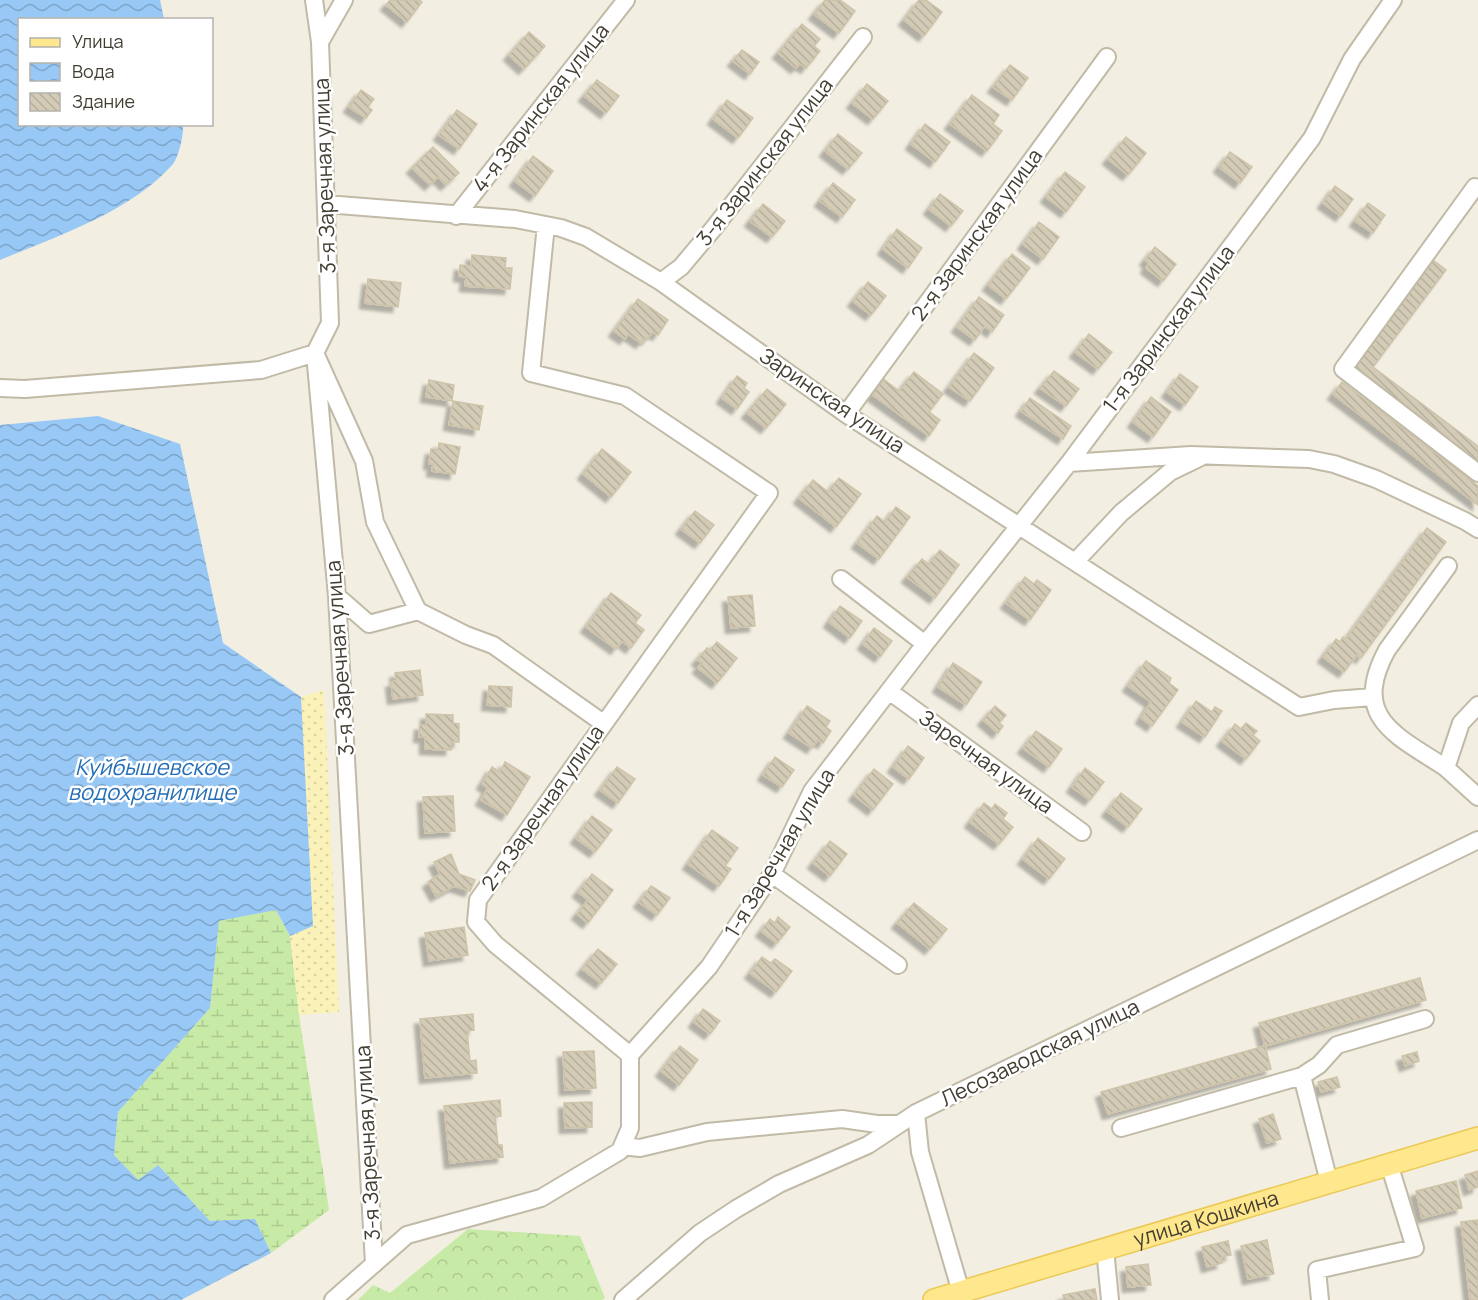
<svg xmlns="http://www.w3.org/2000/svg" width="1478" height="1300" font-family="Manrope,sans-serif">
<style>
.forest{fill:url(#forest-crowns)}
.wetland{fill:url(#wetland-marsh)}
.sand{fill:url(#sand-dots)}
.water{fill:url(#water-waves)}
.building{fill:url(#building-back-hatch);stroke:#cfc3a9;stroke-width:1.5;filter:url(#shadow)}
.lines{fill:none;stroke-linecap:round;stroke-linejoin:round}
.minor-casing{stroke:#c0baa6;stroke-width:20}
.major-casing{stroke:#ebc956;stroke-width:24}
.minor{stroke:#fff;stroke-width:16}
.major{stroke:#ffe78d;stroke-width:21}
.labels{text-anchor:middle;stroke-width:5;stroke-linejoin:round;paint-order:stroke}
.street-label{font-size:21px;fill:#433e32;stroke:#fff}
.water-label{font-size:22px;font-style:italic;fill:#256eb5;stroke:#fff}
</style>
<defs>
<pattern id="forest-crowns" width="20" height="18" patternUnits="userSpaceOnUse" patternTransform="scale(1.5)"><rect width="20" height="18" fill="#c7eaa6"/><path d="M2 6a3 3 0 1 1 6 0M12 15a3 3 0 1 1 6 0" fill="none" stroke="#acca8f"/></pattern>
<pattern id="wetland-marsh" width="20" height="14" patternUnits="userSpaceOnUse" patternTransform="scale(1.5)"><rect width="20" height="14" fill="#c7eaa6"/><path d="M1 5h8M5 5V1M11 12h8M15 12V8" fill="none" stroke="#acca8f"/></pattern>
<pattern id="sand-dots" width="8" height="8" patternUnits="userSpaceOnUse" patternTransform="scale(1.5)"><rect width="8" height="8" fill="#fbf2b9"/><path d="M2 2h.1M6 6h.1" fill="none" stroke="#d8d1a0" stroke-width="1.8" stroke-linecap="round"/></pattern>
<pattern id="water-waves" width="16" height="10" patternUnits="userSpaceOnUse" patternTransform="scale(1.5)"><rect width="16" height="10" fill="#98c8f5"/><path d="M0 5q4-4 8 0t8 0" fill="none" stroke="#7ea4c7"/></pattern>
<pattern id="building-back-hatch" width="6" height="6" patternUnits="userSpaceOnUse" patternTransform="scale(1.5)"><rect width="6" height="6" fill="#d3cbb6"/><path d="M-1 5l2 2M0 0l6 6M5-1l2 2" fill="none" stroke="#b6af9d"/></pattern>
<filter id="shadow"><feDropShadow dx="-5.5" dy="5.5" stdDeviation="1.5" flood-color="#0004"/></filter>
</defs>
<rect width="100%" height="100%" fill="#f2eee1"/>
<path class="forest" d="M468,1229L580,1236L605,1298L602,1300H358L373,1285L390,1293Z"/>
<path class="wetland" d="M276,910L290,936L299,1015L329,1210L271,1253L255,1219L210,1221L158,1165L138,1181L114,1155L118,1112L210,1008L219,920Z"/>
<path class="sand" d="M324,690L339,1012L299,1015L290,936L313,926L301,697Z"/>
<path class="water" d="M0,0H160L164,19L20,20V124H183C184,134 179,156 173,164C131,212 57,236 0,260Z
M98,416L180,444L223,643L301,697L313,926L290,936L276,910L219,921L210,1008L118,1112L114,1155L138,1180L158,1165L210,1221L255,1219L271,1253L181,1300H0V425Z"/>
<path class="building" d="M390,0H419L422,2L407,22L386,5Z
M825,0H840L855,11L839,33L814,14Z
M919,0H926L942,12L924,36L904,20Z
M802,24L820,39L814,46L820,51L806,68L800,64L796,68L778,53Z
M529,32L545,46L524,69L509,55Z
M742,50L759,62L750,74L733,61Z
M1010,65L1028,78L1012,100L993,87Z
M597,80L619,96L606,113L584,96Z
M867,84L888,101L873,119L852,103Z
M361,90L374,99L368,107L372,110L366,118L349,107Z
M972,95L999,115L993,124L1002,131L987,151L950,124Z
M727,100L753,118L738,138L713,119Z
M457,110L477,124L459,149L439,135Z
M925,124L950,142L935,162L911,144Z
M838,134L862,153L848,169L825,151Z
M1126,137L1146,153L1128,175L1108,159Z
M433,147L459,173L446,185L438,177L430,185L412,168Z
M1230,152L1252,167L1240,183L1219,167Z
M533,156L553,171L535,196L515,181Z
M1065,172L1085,187L1066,212L1046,197Z
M833,183L855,200L842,217L820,201Z
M1335,186L1353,199L1341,216L1323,203Z
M940,194L963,211L951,226L929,209Z
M1368,203L1385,215L1373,233L1355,221Z
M763,204L785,221L772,237L750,221Z
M1039,222L1059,237L1043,259L1023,244Z
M897,229L922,248L908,268L883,249Z
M1155,247L1176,264L1163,281L1146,268L1149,263L1145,260Z
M1012,254L1030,268L1006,299L988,285Z
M472,255L506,258L505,268H512L510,289L465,286L466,277L459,276L460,265L471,266Z
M1433,260L1446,270L1373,367L1478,446V463L1352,368Z
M368,279L401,283L398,307L365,303Z
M868,282L886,296L871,315L853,301Z
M979,297L1004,315L992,332L985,326L975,340L957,327Z
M638,299L668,320L658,335L653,332L647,339L645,338L641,343L628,334L625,339L614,331Z
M1089,334L1112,352L1098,369L1075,352Z
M974,353L994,368L970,401L949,387Z
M1054,371L1079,389L1066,406L1040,388Z
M914,372L943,394L929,412L940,420L929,436L870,393L882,378L899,391Z
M1180,374L1198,387L1185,405L1167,392Z
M737,376L747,383L744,388L749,392L737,409L722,398Z
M429,380L454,385L452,401L426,397Z
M1342,382L1478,486V505L1333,394Z
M767,389L786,404L766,428L747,413Z
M1151,397L1171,412L1153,437L1133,422Z
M1030,398L1071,426L1063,439L1021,411Z
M453,401L483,406L479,430L449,425Z
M439,443L460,447L455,474L432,471L433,464H429L431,449L438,450Z
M602,449L631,472L611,497L583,474Z
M839,478L861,494L836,527L799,498L813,480L828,492Z
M896,507L910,517L879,559L857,543L877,516L885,522Z
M695,511L714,525L700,543L681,529Z
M1427,528L1446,542L1361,658L1357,655L1344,672L1323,657L1336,639L1340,642L1343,637L1346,639Z
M940,550L959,565L935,598L907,577L922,559L929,564Z
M1025,577L1034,584L1037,580L1051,590L1030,620L1006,603Z
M611,593L641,615L635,623L644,630L631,648L622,641L616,649L586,627Z
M752,595L755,626L731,628L728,597Z
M840,606L862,621L850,638L829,622Z
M874,628L892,641L880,657L863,644Z
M717,642L737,658L717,683L698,668L702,663L697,660L707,648L710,650Z
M1146,661L1171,678L1169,683L1178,690L1152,726L1141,718L1151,702L1128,686Z
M953,663L982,682L966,705L938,687Z
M420,670L423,695L393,699L391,682L396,681L395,673Z
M489,686L512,687L511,707L487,705Z
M1196,701L1212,712L1215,707L1222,711L1205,737L1182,722Z
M807,706L830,721L826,727L831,731L823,743L818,740L812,748L789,733Z
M995,706L1006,715L999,723L1003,726L998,733L983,720Z
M426,714L453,715V723L459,724V742H451V750L425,749V737H419L420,725H426Z
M1246,723L1257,731L1253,735L1260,741L1246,759L1222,741L1235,724L1241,729Z
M1036,731L1062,749L1049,767L1023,748Z
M908,746L924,758L909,779L893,767Z
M775,757L794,770L782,787L763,775Z
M505,762L530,777L507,815L481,800L488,788L482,784L492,767L500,772Z
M617,767L635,779L618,803L600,790Z
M1085,768L1104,782L1090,800L1072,787Z
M874,769L893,784L873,810L854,795Z
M1121,793L1142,809L1128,827L1107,811Z
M453,796L455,831L425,833L423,797Z
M984,803L992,809L995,804L1007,813L1003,819L1013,827L999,844L970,822Z
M592,816L612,830L595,852L576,838Z
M712,830L738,848L725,866L731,869L719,886L688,864Z
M1038,838L1065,859L1049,879L1023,859Z
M830,841L847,854L830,876L813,863Z
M451,854L459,874L475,880L470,891L454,886L436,896L428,882L440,874L434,862Z
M592,874L613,890L588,923L577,914L588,900L578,892Z
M651,886L670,898L657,915L639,902Z
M914,903L947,929L930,949L897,923Z
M778,917L790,927L777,943L761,931L770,919L775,923Z
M464,927L468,955L429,961L425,933Z
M598,949L617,964L601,983L582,969Z
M762,957L771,963L775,959L792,971L776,992L750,973Z
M1420,978L1426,1000L1265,1046L1259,1023Z
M703,1009L720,1021L710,1034L694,1022Z
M473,1014L474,1030L467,1031L470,1061L476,1060L477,1073L425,1078L420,1019Z
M680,1046L698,1060L679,1085L661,1071Z
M1265,1046L1271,1069L1108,1114L1101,1092Z
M594,1051L596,1088L565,1090L563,1052Z
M1417,1052L1419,1061L1405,1066L1402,1056Z
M1337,1077L1340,1087L1321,1092L1318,1082Z
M500,1100L501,1116L495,1117L498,1145H502L503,1157L450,1163L444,1106Z
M592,1102V1127L565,1128L564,1103Z
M1273,1114L1281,1139L1267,1143L1259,1119Z
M1478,1171V1187L1469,1190L1465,1175Z
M1456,1181L1462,1208L1422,1218L1416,1191Z
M1478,1220V1300H1470L1461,1222Z
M1267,1240L1274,1274L1248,1279L1241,1246Z
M1228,1241L1231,1255L1221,1257L1222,1263L1207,1267L1202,1247Z
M1148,1264L1151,1285L1128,1287L1126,1267Z
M1095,1289L1097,1300H1064L1063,1295Z"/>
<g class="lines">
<defs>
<path id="minor" d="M314,0L320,42L330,323L315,353L337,596L374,1264L333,1300
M320,42L344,0
M1475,187L1343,369L1478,473
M326,204L515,219L561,228L586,237L661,282L846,414L1299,707L1334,700L1373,697
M456,216L626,0
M661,282L681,267L713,229L863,37
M0,388L25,389L261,370L315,353L364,461L375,522L418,611
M846,414L1107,57
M1069,463L1191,455L1309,459L1334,464L1376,479L1465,521L1478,529
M1075,562L1121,513L1170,472L1201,457
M337,596L369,624L418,611L466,635L493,645L603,723
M925,644L1069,463L1312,138L1352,59L1393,0
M889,691L1082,832
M1478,705L1461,723L1446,768L1478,797
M1446,768C1396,735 1350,718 1387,650L1448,566
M772,874L898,965
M630,1055L709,967L772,874L812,791L925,644L841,579
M916,1113L920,1152L961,1292
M1121,1128L1302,1076
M622,1146L640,1148L707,1132L842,1119L877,1124H899
M1329,1182L1302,1076L1319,1065L1337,1045L1425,1019
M1105,1249L1110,1300
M374,1264L407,1235L541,1198L620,1151L630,1128V1055L495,944L476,922L478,900L769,493L625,396L531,373L546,225
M623,1300L700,1233L736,1209L779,1184L868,1145L916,1113L1478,840
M1320,1300L1317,1270L1415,1248L1389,1164"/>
<g id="major">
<path id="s1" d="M934,1300L1478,1138"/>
</g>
</defs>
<use href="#minor" class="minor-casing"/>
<use href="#major" class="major-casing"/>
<use href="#minor" class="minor"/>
<use href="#major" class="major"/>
</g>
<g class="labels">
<g class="street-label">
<text transform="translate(541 108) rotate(-52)" y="7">4-я Заринская улица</text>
<text transform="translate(765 162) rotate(-52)" y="7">3-я Заринская улица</text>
<text transform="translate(325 176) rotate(-92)" y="7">3-я Заречная улица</text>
<text transform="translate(977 235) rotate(-54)" y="7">2-я Заринская улица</text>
<text transform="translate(1169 329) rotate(-53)" y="7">1-я Заринская улица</text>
<text transform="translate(832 401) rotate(34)" y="7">Заринская улица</text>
<text transform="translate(340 658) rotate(-94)" y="7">3-я Заречная улица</text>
<text transform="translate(986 762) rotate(36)" y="7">Заречная улица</text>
<text transform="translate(543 808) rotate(-55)" y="7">2-я Заречная улица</text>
<text transform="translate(780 853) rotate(-59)" y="7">1-я Заречная улица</text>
<text transform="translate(1040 1053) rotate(-26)" y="7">Лесозаводская улица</text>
<text transform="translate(368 1143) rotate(-93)" y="7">3-я Заречная улица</text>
<text dy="7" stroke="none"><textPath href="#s1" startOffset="284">улица Кошкина</textPath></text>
</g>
<g class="water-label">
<text x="152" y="775">Куйбышевское<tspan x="152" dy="25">водохранилище</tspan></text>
</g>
</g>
<rect x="18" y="18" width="195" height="108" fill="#ffffff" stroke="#b4b2ad" stroke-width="1.5"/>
<rect x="30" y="38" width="30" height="9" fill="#ffe78d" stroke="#b4b2ad" stroke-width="1.5"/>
<text x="72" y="48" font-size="18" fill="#433e32">Улица</text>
<rect x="30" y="63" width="30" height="18" fill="url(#water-waves)" stroke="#b4b2ad" stroke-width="1.5"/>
<text x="72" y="78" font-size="18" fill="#433e32">Вода</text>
<rect x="30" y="93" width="30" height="18" fill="url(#building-back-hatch)" stroke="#b4b2ad" stroke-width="1.5"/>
<text x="72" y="108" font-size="18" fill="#433e32">Здание</text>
</svg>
